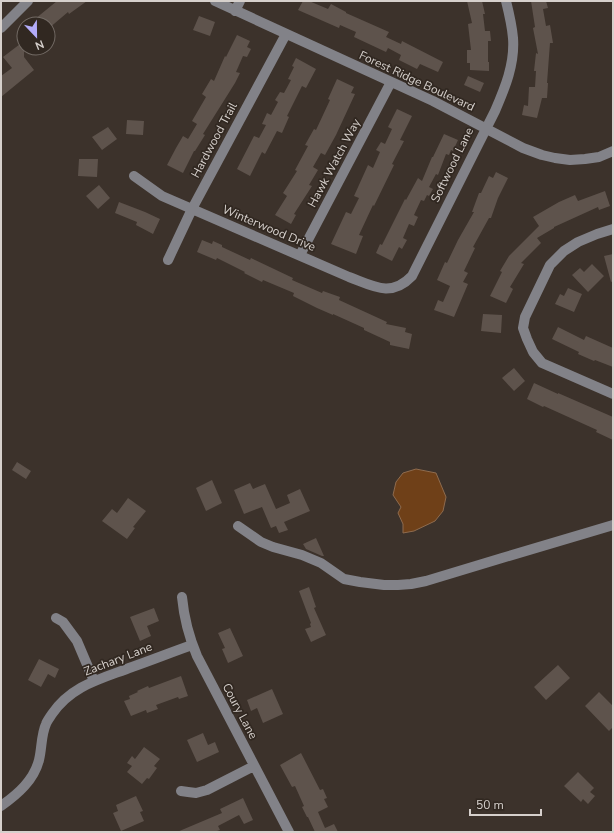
<svg xmlns="http://www.w3.org/2000/svg" width="614" height="833" font-family="'Nunito Sans',sans-serif">
<style>
.water{fill:#6f4018;stroke:#8e6b4e}
.building{fill:#5e534c}
.lines{fill:none;stroke-linecap:round;stroke-linejoin:round}
.minor{stroke:#828288;stroke-width:10}
.labels{text-anchor:middle;stroke-width:3.5;stroke-linejoin:round;paint-order:stroke}
.street-label{font-size:12px;fill:#d6d0cc;stroke:#312821}
</style>
<rect width="100%" height="100%" fill="#3c322b"/>
<path class="water" d="M416,469L436,473L446,497L443,511L435,521L414,531L403,533V524L398,513L401,507L393,495L396,482L403,473Z"/>
<path class="building" d="M57,1H87L69,14L68,12L48,29V24H40L35,19Z
M303,1H309L328,9L331,4L346,12V13L389,32L386,37L401,44L402,41L443,62L438,72L420,64L417,69L399,60L401,55L388,48L386,52L354,37L356,32L340,25L339,28L298,10Z
M467,1H482L485,14H483L485,31H490L491,41H488V62H489V71L470,70V63H467V50H471L468,24L472,23Z
M531,1H546L548,8L543,9L546,26L550,25L553,43H550L547,83H548L547,98H542L537,118L522,115L524,105L528,106L529,87H535L536,71H534L536,53L538,54L533,28L535,27Z
M199,16L215,22L210,36L193,30Z
M237,35L250,41L247,47L251,49L247,57L243,56L236,72L240,73L235,83L203,134L205,135L195,151H194L183,173L167,165L176,148L183,136L188,139L197,124L192,121L206,97L202,94L211,79L214,81L225,56L226,57Z
M24,41V57L34,70L1,97V76L12,68L3,57Z
M296,58L316,69L306,88L302,86L287,116L289,117L282,133L277,131L265,154L262,152L250,176L237,169L254,136L259,138L266,125L262,124L267,113L271,115L278,102L275,100L280,92L284,93L291,80L288,79L294,67L292,66Z
M468,76L484,83L480,92L464,85Z
M337,79L354,87L351,93L355,94L336,135L325,155L321,153L313,167L318,170L309,185L312,186L294,214L296,215L291,224L275,215L287,196L283,193L297,171L295,170L308,146L305,145L314,129L316,130L330,100L328,99Z
M397,109L412,116L400,140L404,141L392,164L394,165L374,206L373,205L359,235L363,236L356,254L331,244L346,212L351,214L359,198L354,196L368,165L373,168L380,152L376,150L381,142L385,144L392,129L388,127Z
M127,120L144,121L143,135L126,134Z
M108,127L117,139L102,150L92,137Z
M444,134L458,140L453,151L451,150L449,155L446,154L438,175L436,174L429,187L433,189L429,196L427,195L424,201L421,200L414,215L418,217L414,226L409,224L403,238L407,240L402,249L399,247L392,261L376,253L380,244L382,245L405,199L406,200L418,178L422,181L432,157H433Z
M79,159H98L97,177L78,176Z
M496,172L508,178L498,198L491,218H489L473,247L475,248L464,271L468,273L463,282L468,284L454,317L434,310L438,300L443,302L450,286L437,280L445,262L447,263L458,240L474,212H472L479,193H481L489,176L493,178Z
M99,185L110,198L98,209L86,196Z
M605,191L610,206L599,210L598,207L554,227V228L537,238L541,243L521,263L524,264L510,287L513,289L506,303L490,296L502,272L500,271L509,256L539,226L533,217L559,202L575,195L578,201Z
M119,202L145,212L160,219L153,234L136,225L137,222L115,213Z
M202,240L212,244L213,241L222,245V247L250,260L251,258L293,278L292,280L322,293L323,291L340,297L339,300L387,322L386,324L406,328L405,332L412,334L409,349L390,345V342L364,330V328L333,314V315L317,308L293,296L294,293L263,280L262,282L244,273L245,272L217,258L216,260L197,252Z
M613,254V281L611,282L604,256Z
M592,264L604,276L588,292L572,275L580,268L584,272Z
M568,288L582,294L574,312L555,304L560,294L564,296Z
M483,314L502,315L501,333L481,331Z
M558,327L584,340L586,336L613,348V367L595,360L594,361L578,354L579,352L552,339Z
M514,368L525,381L514,391L502,378Z
M534,383L558,394V393L613,417V440L596,432L597,430L544,406L543,407L527,399Z
M17,462L31,471L26,479L12,470Z
M212,480L222,503L206,511L196,488Z
M250,483L253,489L265,484L276,509L290,503L287,495L300,489L310,511L284,522L288,530L279,533L276,526L271,528L262,507L244,514L234,490Z
M128,498L146,511L133,527L135,528L127,539L102,521L112,509L117,513Z
M316,538L324,556H322L306,549L303,544Z
M309,587L316,607L314,608L326,635L311,642L305,629L311,627L310,624L311,623L299,591Z
M154,608L159,621L147,626L151,636L140,641L130,617Z
M230,628L243,656L228,663L222,649L225,648L218,633Z
M39,659L59,669L55,678L48,674L41,687L28,680Z
M558,665L570,678L546,700L534,687Z
M181,676L188,696L179,699L178,697L156,705L158,709L147,713L146,710L131,716L124,701L130,699L129,696L138,692L137,691L148,686L149,688Z
M272,689L283,714L263,723L257,708L251,711L247,700Z
M599,692L613,706V727L609,731L585,706Z
M203,733L208,745L215,742L219,752L197,762L187,740Z
M144,747L160,759L154,766L157,768L149,779L147,778L142,784L127,772L132,766L127,763L132,756L135,759Z
M301,753L320,790L323,789L327,798L324,799L328,807L318,812L325,828L334,824L338,832H315L308,817H307L302,807L304,806L295,786L292,787L280,765Z
M578,772L594,788L590,792L595,796L588,804L583,799L581,802L564,786Z
M136,796L143,811L140,812L144,821L121,831L113,813L118,811L116,805Z
M243,798L253,820L244,824L239,815L218,826L220,830L214,832H177L222,813L220,809Z"/>
<g class="lines">
<path class="minor" d="M215,1L433,101L523,148L542,155L555,158L570,160L585,159L599,157L613,151
M235,11L240,1
M1,28L28,1
M134,176L162,196L349,277C373,286 391,298 412,276L495,111C505,88 515,64 513,38C512,26 509,13 506,1
M613,229L597,234L578,242L564,251L550,265L525,317L523,328L527,339L533,352L542,363L613,394
M300,255L391,82
M168,260L192,209L286,34
M238,526L261,542L273,547L302,555L321,563L344,579L360,582L384,585H398L411,584L426,581L502,558L613,525
M182,597C184,618 189,637 197,656L289,832
M56,618L63,622L77,641L94,681
M181,791L188,792L196,793L207,790L254,766
M1,806C18,794 34,780 39,760C42,748 41,735 46,724C47,721 50,717 52,714C72,685 101,679 132,667C152,660 172,652 192,645"/>
</g>
<g class="labels">
<g class="street-label">
<text transform="translate(417 81) rotate(25)" y="4">Forest Ridge Boulevard</text>
<text transform="translate(214 140) rotate(-62)" y="4">Hardwood Trail</text>
<text transform="translate(334 163) rotate(-62)" y="4">Hawk Watch Way</text>
<text transform="translate(452 165) rotate(-64)" y="4">Softwood Lane</text>
<text transform="translate(269 228) rotate(23)" y="4">Winterwood Drive</text>
<text transform="translate(118 659) rotate(-21)" y="4">Zachary Lane</text>
<text transform="translate(240 711) rotate(62)" y="4">Coury Lane</text>
</g>
</g>
<rect width="614" height="833" fill="none" stroke="#d6d0cc" stroke-width="4"/>
<g transform="translate(36 36) rotate(158)"><circle r="19" fill="#312821" stroke="#736b65"/>
<path d="M0-3L7 15L0 10L-7 15Z" fill="#b3acf9"/>
<text y="-6" font-size="11" font-weight="bold" text-anchor="middle" fill="#d6d0cc">N</text>
</g>
<path d="M470 809v6h71v-6" fill="none" stroke="#d6d0cc" stroke-width="2"/>
<text x="476" y="809" font-size="12" fill="#d6d0cc" stroke="#312821" stroke-width="3" paint-order="stroke">50 m</text>
</svg>
